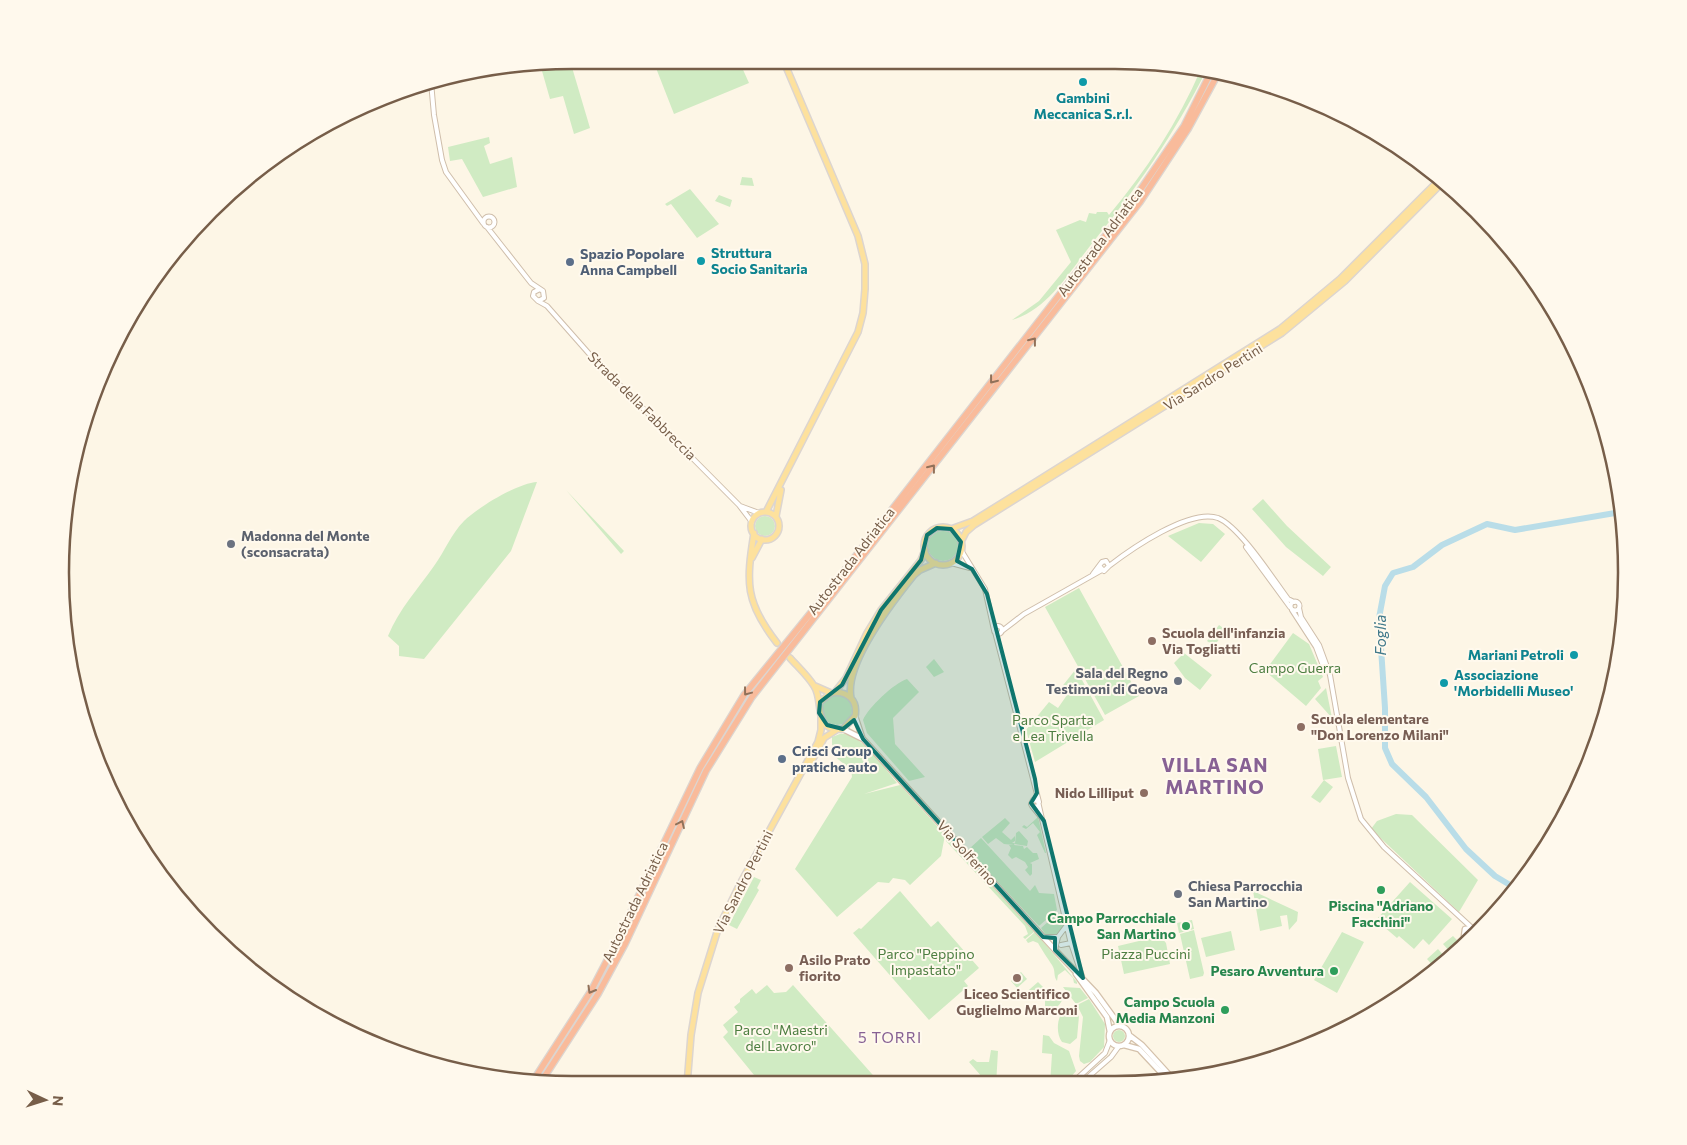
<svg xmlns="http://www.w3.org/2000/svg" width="1687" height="1145" font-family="Commissioner,sans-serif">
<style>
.green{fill:#d0ebc3}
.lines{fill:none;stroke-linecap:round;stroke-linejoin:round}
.river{stroke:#b9dde8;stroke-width:6}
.tertiary-casing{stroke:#cfbeab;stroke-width:6}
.secondary-casing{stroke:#d4c1ab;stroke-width:7}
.primary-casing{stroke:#dcd5d0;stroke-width:8}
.motorway-casing{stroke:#dcd5d0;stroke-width:8}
.tertiary{stroke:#fff;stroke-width:4}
.secondary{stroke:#fff;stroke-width:4.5}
.primary{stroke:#fde19d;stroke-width:5}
.motorway{stroke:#f9bb9b;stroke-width:5.5}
.oneway{stroke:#917159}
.marked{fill:#0f766e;fill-opacity:0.2;stroke:#0f766e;stroke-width:4;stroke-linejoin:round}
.culture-dot{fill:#0f9aa8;stroke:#fff9ed;stroke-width:2}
.service-dot{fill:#5c6f8a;stroke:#fff9ed;stroke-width:2}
.worship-dot{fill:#6b7280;stroke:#fff9ed;stroke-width:2}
.education-dot{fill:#8d6e63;stroke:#fff9ed;stroke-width:2}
.leisure-dot{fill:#2e9e5b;stroke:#fff9ed;stroke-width:2}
.labels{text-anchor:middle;stroke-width:4;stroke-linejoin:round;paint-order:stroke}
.culture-label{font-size:14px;font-weight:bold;fill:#0d838f;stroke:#fff9ed;text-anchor:start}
.street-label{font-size:14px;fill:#775e49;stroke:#fff9ed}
.service-label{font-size:14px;font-weight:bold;fill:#4e5e75;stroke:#fff9ed;text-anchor:start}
.worship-label{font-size:14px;font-weight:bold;fill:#5b616d;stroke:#fff9ed;text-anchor:start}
.education-label{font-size:14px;font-weight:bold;fill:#785e54;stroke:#fff9ed;text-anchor:start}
.park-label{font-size:14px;fill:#4d7e41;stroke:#fff9ed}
.leisure-label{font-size:14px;font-weight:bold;fill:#27864d;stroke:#fff9ed;text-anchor:end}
.water-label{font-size:15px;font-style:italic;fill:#427a8b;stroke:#fff9ed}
.neighbourhood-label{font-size:15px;letter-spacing:1px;fill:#876194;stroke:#fff9ed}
.district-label{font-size:19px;font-weight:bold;letter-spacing:1px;fill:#876194;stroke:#fff9ed}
.rim{fill:none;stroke:#775e49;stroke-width:2.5}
</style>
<rect width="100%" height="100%" fill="#fdf6e6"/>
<path class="green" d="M671,63H740L749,83L674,114L656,68Z
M540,64H571L590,128L574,134L563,96L550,99Z
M1201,69H1207C1174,135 1136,189 1090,246C1068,274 1047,310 1012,320L1039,301L1071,262L1056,230L1080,220L1086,222L1089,213L1096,214L1097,212H1107L1109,215C1146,171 1178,122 1201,69Z
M489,137L490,143L484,146L490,164L512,157L517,187L483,197L462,159L450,161L448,147Z
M742,177L752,178L754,186L740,185Z
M690,189L719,224L697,238L671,204L667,206L665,204Z
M719,195L732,200L730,207L715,201Z
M537,482L511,551L424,659L399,656V646L388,636C399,609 418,589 434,566C445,551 451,534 464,521C477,508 518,483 537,482Z
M566,490L624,551L621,554Z
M1263,499L1287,526L1331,567L1323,576L1286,547L1252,509Z
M755 526a10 10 0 1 1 20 0a10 10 0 1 1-20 0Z
M1199,523L1213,524L1225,534L1201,562L1168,536Z
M928 546a15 15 0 1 1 30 0a15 15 0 1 1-30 0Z
M1079,588L1139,696L1105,715L1045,607Z
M1219,625L1226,630L1214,646L1207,641Z
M1293,633L1309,644L1323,677L1318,681L1321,688L1306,706L1265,671Z
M1184,653L1212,675L1200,690L1185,678L1174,663Z
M934,659L944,672L934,677L926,667Z
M1076,669L1104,720L1035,762L1026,730L1049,702L1058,708L1067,695L1060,689Z
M907,679L919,692L893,718L895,744L925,777L909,781L867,733L863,720C868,708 894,683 907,679Z
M1326,688L1332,718L1315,699Z
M822 710a15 15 0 1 1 30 0a15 15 0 1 1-30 0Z
M840,734C859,731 885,769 897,783L864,794L900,785L945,835L941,856L910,885L905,880L893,878L889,883L878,882L837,917L795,869L852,777C852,764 839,764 834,754C832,750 832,742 832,737Z
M1336,746L1342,777L1323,780L1318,749Z
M1324,780L1333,787L1320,803L1311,797Z
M1396,814L1412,815L1478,880L1459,912L1371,829L1377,821Z
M1038,817L1046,853H1045L1037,835L1040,832L1033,823L1026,829L1022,827L1024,825L1027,827Z
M1005,818L1010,823L1002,832L1011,840L1015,836V841L1012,843H1015L1014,845L1023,846L1024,849L1027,847L1033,853H1037L1039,859L1030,863L1032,864V874L1030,876L1025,870L1028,867L1025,862L1016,857L1012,859L1008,855L1011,848L1009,845H1014L1004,844L996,838L988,844L982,837Z
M1019,831L1028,841L1027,846L1015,844L1016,833Z
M947,836L1034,932L1025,939L1023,937L1028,934L1025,926L946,841Z
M981,838L1030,891L1035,885L1039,893L1054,894L1057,910L1039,926L968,850Z
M754,877L761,880L757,888L759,890L737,929L729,925Z
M1410,882L1452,919L1429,945L1423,939L1414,949L1399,936L1397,938L1376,920Z
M900,891L931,927L938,921L979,968L964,981L968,986L929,1020L853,933L859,928L861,929Z
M1253,891L1298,912L1297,921L1289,930L1287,915L1280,916L1282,926L1260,931Z
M1058,913L1064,927L1058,936L1046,935L1041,928Z
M1192,920L1194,929L1179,933L1177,923Z
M1194,930L1204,973L1203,976L1190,979L1180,934Z
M1231,931L1235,950L1206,957L1201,938Z
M1035,932L1077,982V984L1074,983L1073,978L1065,970L1058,975L1057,981C1053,976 1056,971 1052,965C1047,957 1043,952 1038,943L1033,941L1028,943L1026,940Z
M1342,932L1364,942L1337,993L1314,980Z
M1160,936L1166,943L1170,964L1124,974L1118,946Z
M1453,936L1460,943L1450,952L1443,944Z
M1438,949L1445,957L1434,967L1427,959Z
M1021,972L1027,979L1017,988L1011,981Z
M1038,982L1054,998L1062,994L1063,995C1063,1005 1053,1011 1045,1012V998L1022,996Z
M767,985L774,993L786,992L793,985L880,1083L878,1085H755L754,1075L723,1037L728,1032L723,1025L738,1012L734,1007L740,1002V999L752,989L756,994Z
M1063,987L1080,988L1088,998L1076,1004Z
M1089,999L1105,1024L1104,1047L1090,1062L1084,1064L1080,1061L1079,1056L1083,1017L1077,1005Z
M1067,1008H1074L1079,1016L1077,1038L1070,1044L1062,1042C1055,1033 1057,1013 1067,1008Z
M1113 1036a6 6 0 1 1 12 0a6 6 0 1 1-12 0Z
M1043,1035L1049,1036L1054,1043L1069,1051L1076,1071L1064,1085H1050L1052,1054L1042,1053Z
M991,1050L998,1051L996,1085H989L969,1062L973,1059L977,1062H989Z"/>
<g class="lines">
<path class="river" d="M1515,888L1495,876L1466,849L1426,797L1392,764L1385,748V708L1379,618L1385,586L1393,573L1413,567L1442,545L1487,524L1515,530L1621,512"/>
<defs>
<path id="tertiary" d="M431,82L434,115L442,160L446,172L483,223
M483.5 222a5.5 5.5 0 1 1 11 0a5.5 5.5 0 1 1-11 0Z
M487,227L531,283L543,291L544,298L538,301L533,296L534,292L538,290
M538,301L547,306L592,357L739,505L752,522
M740,506L759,513
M1246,547L1290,607
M961,550L985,589L994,630
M951,563L970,568
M1109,566C1131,549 1190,508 1218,518C1240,527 1273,579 1288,599L1294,602
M1093,574L1102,562L1106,561L1109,566L1104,571L1099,566
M1290.5 606a4.5 4.5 0 1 1 9 0a4.5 4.5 0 1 1-9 0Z
M1299,608L1301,617L1319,645L1330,675L1348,778L1361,819L1384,847L1471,927
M1292,610L1316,647L1325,671
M994 630a4 4 0 1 1 8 0a4 4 0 1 1-8 0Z
M1002,631L1024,614L1102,570
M995,632L1039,802
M1039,806L1070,940L1082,976
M1033,807L1039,806L1038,801L1033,800L1031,804L1032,806L1041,817
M1043,937H1058
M1061,945L1071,943
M1055,950L1058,937L1067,925
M1070,1085L1105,1053L1110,1040
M1079,1085L1111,1057L1119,1046"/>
<path id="secondary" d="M855,716L862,737
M843,729L863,739L1055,950L1096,993L1120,1026
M1470,940L1464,936L1465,929L1473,928L1477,935
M1076,974L1107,1017L1110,1032
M1417,984L1419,980L1425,978
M1109 1036a10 10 0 1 1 20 0a10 10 0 1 1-20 0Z
M1129,1035L1142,1045L1173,1079
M1124,1045L1139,1049L1168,1080"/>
<path id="primary" d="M751 526a14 14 0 1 1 28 0a14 14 0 1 1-28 0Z
M766,512L858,332L863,313L865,289V264L858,236L784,62
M776,516L781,490
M924 546a19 19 0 1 1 38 0a19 19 0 1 1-38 0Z
M951,529L973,521L1280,329L1340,279L1440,179
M754,533C746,583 745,602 777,643
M961,542L966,532L974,525L1282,333L1345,281L1443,182
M752,558L762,539
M790,658C798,667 808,676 814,686C825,702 811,732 843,729L855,716C858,700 847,690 831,693L820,702
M815,686L831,693
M835,692L846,678L867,633L881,610L921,560L925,550
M851,698C844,663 893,601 914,575L920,570L936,563
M808,768L824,738L838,729
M687,1085L691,1035L698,993L718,929L739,886L818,742L821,730V718"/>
<path id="motorway" d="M533,1081L591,991L617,941L700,768L744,695L830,589L1134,199L1184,126L1212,70
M541,1082L598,994L625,944L706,771L752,697L1140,202L1188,129L1219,72"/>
</defs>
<use href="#tertiary" class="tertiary-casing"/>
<use href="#secondary" class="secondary-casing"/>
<use href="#primary" class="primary-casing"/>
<use href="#motorway" class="motorway-casing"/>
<use href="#tertiary" class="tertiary"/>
<use href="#secondary" class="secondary"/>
<use href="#primary" class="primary"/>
<use href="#motorway" class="motorway"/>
</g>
<defs><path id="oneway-chevron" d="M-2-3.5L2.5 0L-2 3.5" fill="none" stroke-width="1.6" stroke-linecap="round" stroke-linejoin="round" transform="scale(1.25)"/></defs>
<g class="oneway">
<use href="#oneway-chevron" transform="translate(1033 341) rotate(-52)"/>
<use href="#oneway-chevron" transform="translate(993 380) rotate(128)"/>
<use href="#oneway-chevron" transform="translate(932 468) rotate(-52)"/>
<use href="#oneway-chevron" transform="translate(747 692) rotate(127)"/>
<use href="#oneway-chevron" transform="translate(681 824) rotate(-65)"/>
<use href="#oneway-chevron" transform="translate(591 990) rotate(120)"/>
</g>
<path class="marked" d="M937,528L951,529L961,542L957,561L972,569L987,594L1035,779L1037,793L1031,803L1044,821L1083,978L1055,950V938L1043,937L863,739L854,720L843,729L827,725L819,713L820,702L842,685L881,610L921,560L927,535Z"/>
<g class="culture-dot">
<circle cx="1083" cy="82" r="5"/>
<circle cx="701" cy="261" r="5"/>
<circle cx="1574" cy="655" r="5"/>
<circle cx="1444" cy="683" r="5"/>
</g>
<g class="service-dot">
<circle cx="570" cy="262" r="5"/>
<circle cx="782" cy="759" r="5"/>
</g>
<g class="worship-dot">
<circle cx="231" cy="544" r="5"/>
<circle cx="1178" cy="681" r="5"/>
<circle cx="1178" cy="894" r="5"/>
</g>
<g class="education-dot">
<circle cx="1152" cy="641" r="5"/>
<circle cx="1301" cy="727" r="5"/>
<circle cx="1144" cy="793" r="5"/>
<circle cx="789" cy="968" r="5"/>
<circle cx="1017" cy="978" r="5"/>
</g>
<g class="leisure-dot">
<circle cx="1381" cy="890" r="5"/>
<circle cx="1186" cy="926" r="5"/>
<circle cx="1334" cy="971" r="5"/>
<circle cx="1225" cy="1010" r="5"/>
</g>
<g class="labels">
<g class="culture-label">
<text x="1083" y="103" text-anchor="middle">Gambini<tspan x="1083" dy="16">Meccanica S.r.l.</tspan></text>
<text x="711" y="258">Struttura<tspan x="711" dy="16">Socio Sanitaria</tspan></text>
<text x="1564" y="660" text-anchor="end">Mariani Petroli</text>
<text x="1454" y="680">Associazione<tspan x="1454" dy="16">'Morbidelli Museo'</tspan></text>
</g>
<g class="street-label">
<text transform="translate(1100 242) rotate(-53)" y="5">Autostrada Adriatica</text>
<text transform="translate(1213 377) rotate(-32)" y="5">Via Sandro Pertini</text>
<text transform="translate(642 406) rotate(45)" y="5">Strada della Fabbreccia</text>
<text transform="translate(851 561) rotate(-52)" y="5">Autostrada Adriatica</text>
<text transform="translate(967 853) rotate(48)" y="5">Via Solferino</text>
<text transform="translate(743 882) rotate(-63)" y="5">Via Sandro Pertini</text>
<text transform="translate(635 902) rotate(-64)" y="5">Autostrada Adriatica</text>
</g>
<g class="service-label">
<text x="580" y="259">Spazio Popolare<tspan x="580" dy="16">Anna Campbell</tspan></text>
<text x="792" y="756">Crisci Group<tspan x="792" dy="16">pratiche auto</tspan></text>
</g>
<g class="worship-label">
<text x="241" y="541">Madonna del Monte<tspan x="241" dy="16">(sconsacrata)</tspan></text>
<text x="1168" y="678" text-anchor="end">Sala del Regno<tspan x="1168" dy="16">Testimoni di Geova</tspan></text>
<text x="1188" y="891">Chiesa Parrocchia<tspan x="1188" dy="16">San Martino</tspan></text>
</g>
<g class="education-label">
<text x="1162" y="638">Scuola dell'infanzia<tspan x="1162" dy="16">Via Togliatti</tspan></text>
<text x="1311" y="724">Scuola elementare<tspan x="1311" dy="16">"Don Lorenzo Milani"</tspan></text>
<text x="1134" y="798" text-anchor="end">Nido Lilliput</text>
<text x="799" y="965">Asilo Prato<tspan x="799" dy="16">fiorito</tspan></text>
<text x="1017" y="999" text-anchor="middle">Liceo Scientifico<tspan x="1017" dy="16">Guglielmo Marconi</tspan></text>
</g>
<g class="park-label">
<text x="1295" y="673">Campo Guerra</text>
<text x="1053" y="725">Parco Sparta<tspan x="1053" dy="16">e Lea Trivella</tspan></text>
<text x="926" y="959">Parco "Peppino<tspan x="926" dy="16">Impastato"</tspan></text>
<text x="1146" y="959">Piazza Puccini</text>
<text x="781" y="1035">Parco "Maestri<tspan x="781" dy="16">del Lavoro"</tspan></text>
</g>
<g class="leisure-label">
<text x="1381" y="911" text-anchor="middle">Piscina "Adriano<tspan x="1381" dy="16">Facchini"</tspan></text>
<text x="1176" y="923">Campo Parrocchiale<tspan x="1176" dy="16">San Martino</tspan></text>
<text x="1324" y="976">Pesaro Avventura</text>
<text x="1215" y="1007">Campo Scuola<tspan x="1215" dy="16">Media Manzoni</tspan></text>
</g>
<g class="water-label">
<text transform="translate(1381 635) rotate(-90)" y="5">Foglia</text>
</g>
<g class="neighbourhood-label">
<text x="890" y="1043">5 TORRI</text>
</g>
<g class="district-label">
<text x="1215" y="772">VILLA SAN<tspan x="1215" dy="22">MARTINO</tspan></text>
</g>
</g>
<path d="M0 0H1687V1145H0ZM572 69H1115A503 503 0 0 1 1618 572V573A503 503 0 0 1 1115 1076H572A503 503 0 0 1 69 573V572A503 503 0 0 1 572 69Z" fill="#fff9ed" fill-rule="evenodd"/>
<path class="rim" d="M572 69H1115A503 503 0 0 1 1618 572V573A503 503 0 0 1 1115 1076H572A503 503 0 0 1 69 573V572A503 503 0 0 1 572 69Z"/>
<g transform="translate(45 1100) rotate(94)" stroke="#fff9ed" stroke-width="4" paint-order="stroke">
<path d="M0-4L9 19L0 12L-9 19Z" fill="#775e49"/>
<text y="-8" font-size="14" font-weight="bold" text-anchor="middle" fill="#775e49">N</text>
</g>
</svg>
